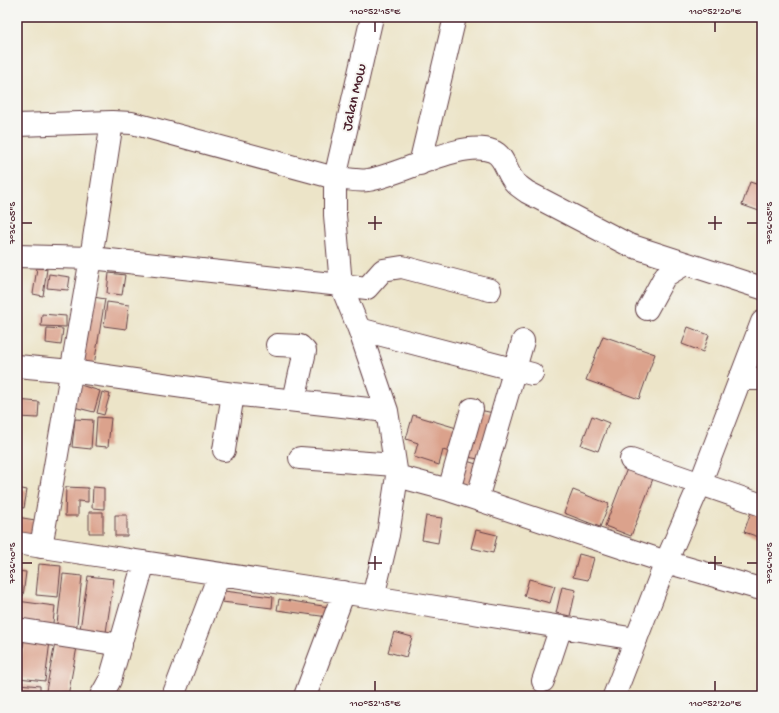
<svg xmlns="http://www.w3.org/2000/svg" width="779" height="713" font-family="'Gochi Hand',sans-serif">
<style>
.building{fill:#dba28c}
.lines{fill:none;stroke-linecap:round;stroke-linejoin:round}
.minor-casing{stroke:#623d43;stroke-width:24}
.major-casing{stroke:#623d43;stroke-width:24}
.minor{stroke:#fff;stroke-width:22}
.major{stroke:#fff;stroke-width:22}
.ticks{fill:none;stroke:#4a1f2b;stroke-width:1.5}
.labels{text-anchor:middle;stroke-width:4;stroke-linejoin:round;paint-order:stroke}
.street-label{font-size:15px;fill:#4a1f2b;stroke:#f6f6f2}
.neatline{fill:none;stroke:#4a1f2b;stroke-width:1.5}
.ticks-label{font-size:10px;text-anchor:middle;fill:#4a1f2b}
</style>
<rect width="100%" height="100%" fill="#f6f6f2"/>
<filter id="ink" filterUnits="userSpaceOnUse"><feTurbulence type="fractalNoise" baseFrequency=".025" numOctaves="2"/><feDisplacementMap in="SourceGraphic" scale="8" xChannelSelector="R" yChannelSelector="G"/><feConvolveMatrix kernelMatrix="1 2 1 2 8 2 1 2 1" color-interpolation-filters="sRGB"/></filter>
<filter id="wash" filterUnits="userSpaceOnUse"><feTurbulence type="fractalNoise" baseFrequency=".012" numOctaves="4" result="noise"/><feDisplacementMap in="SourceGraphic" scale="16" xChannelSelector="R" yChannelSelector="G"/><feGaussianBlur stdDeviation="0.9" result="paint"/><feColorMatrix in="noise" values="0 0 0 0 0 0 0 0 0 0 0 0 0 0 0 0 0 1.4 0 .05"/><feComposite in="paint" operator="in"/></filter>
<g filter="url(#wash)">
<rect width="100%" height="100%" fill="#ece4c8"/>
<g id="blocks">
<path class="building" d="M750,182L762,186V212L742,205Z
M37,268L47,269L43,296L33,294Z
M109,273L125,275L122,295L107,293Z
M49,274L70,277L68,290L47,288Z
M88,296L105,299L94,365L77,362Z
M107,302L129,305L126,329L104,326Z
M42,314L66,316V327L41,326Z
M688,327L709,335L703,352L682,344Z
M47,328L63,329L61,345L46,343Z
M603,336L655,354L639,399L586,380Z
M80,385L100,391L94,412L74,407Z
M102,392L110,394L104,415L97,413Z
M17,400L39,402L38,418L17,417Z
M479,410L494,413L483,460L468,457Z
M413,415L460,429L453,453L443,450L439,465L414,457L418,443L406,439Z
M592,416L609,423L598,451L581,445Z
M97,417L111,418L108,447L95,446Z
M75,419L93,420L91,449L72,447Z
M762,440V452L758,450Z
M463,460L480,465L474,486L457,482Z
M628,466L654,476L631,536L605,526Z
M66,487L88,488V502L78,501V516H65Z
M93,487L104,488V509L92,508Z
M17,488L27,490L24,508L17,507Z
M573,490L609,504L600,527L564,513Z
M752,509L762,513V538L744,532Z
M89,512H103V533H89Z
M115,515H127V536H115Z
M426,516L442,518L438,543L422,540Z
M17,517L35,520L32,536L17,533Z
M476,530L497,535L493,553L471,548Z
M579,554L594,558L588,580L573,577Z
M39,564L61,566L58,597L36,595Z
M17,571L26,572L23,596H17Z
M63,574L82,576L76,634L56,632Z
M88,576L114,579L105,639L79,636Z
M529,579L555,586L550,603L524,596Z
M562,587L576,590L570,616L556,613Z
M224,591L273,597L272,608L222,602Z
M279,599L329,607L328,617L277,610Z
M17,601L55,606L52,631L17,626Z
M394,632L412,637L406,657L388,652Z
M24,638L50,641L45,681L19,678Z
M55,643L77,647L68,696H45Z
M19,684L40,686V696H18Z"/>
</g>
</g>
<g filter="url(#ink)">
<use href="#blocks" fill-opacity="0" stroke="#623d43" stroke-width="1"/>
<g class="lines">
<defs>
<path id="minor" d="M372,17L335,178V215L341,285L367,288L383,270L402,267L490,290
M17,125L112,122L132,123L335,178C345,178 358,182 368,180C402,175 461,139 492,151C504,155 506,171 513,180C516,185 522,188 527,192L629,245L762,288
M420,164L455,17
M17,256L91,258L341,285L359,329L387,411L397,476L388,535L373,597
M647,309L665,276L685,264
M359,329L532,374
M277,345L300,346L305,351L294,400
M17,366L71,371L233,394L387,411
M739,379H762
M224,450L233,394
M300,458L395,465
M631,460L762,505
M397,476L449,490L666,562L757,588L762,587
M449,490L472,409
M477,499L523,341
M17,543L373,597L636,639
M41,547L91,258L112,122
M17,629L121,645
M543,681L561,627
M101,696L110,680L144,562
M173,696L219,575
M305,696L344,592"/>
<path id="major" d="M614,696L666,562L700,484L762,322"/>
</defs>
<use href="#minor" class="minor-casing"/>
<use href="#major" class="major-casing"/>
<use href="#minor" class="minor"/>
<use href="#major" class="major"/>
</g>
</g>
<path class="ticks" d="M375,22V32M715,22V32M375,216V230M715,216V230M22,223H32M368,223H382M708,223H722M747,223H757M375,556V570M715,556V570M22,563H32M368,563H382M708,563H722M747,563H757M375,681V691M715,681V691"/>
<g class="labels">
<g class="street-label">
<text transform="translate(353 97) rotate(-77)" y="5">Jalan Mow</text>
</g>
</g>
<rect width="779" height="713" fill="none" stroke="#f6f6f2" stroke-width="44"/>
<rect x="22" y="22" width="735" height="669" class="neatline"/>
<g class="ticks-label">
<text x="375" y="14">110°52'15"E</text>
<text x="715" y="14">110°52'20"E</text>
<text transform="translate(11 223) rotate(-90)" y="4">7°36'05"S</text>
<text transform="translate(768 223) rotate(-90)" y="4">7°36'05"S</text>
<text transform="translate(11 563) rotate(-90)" y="4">7°36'10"S</text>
<text transform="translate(768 563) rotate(-90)" y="4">7°36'10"S</text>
<text x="375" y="706">110°52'15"E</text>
<text x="715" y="706">110°52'20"E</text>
</g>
</svg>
